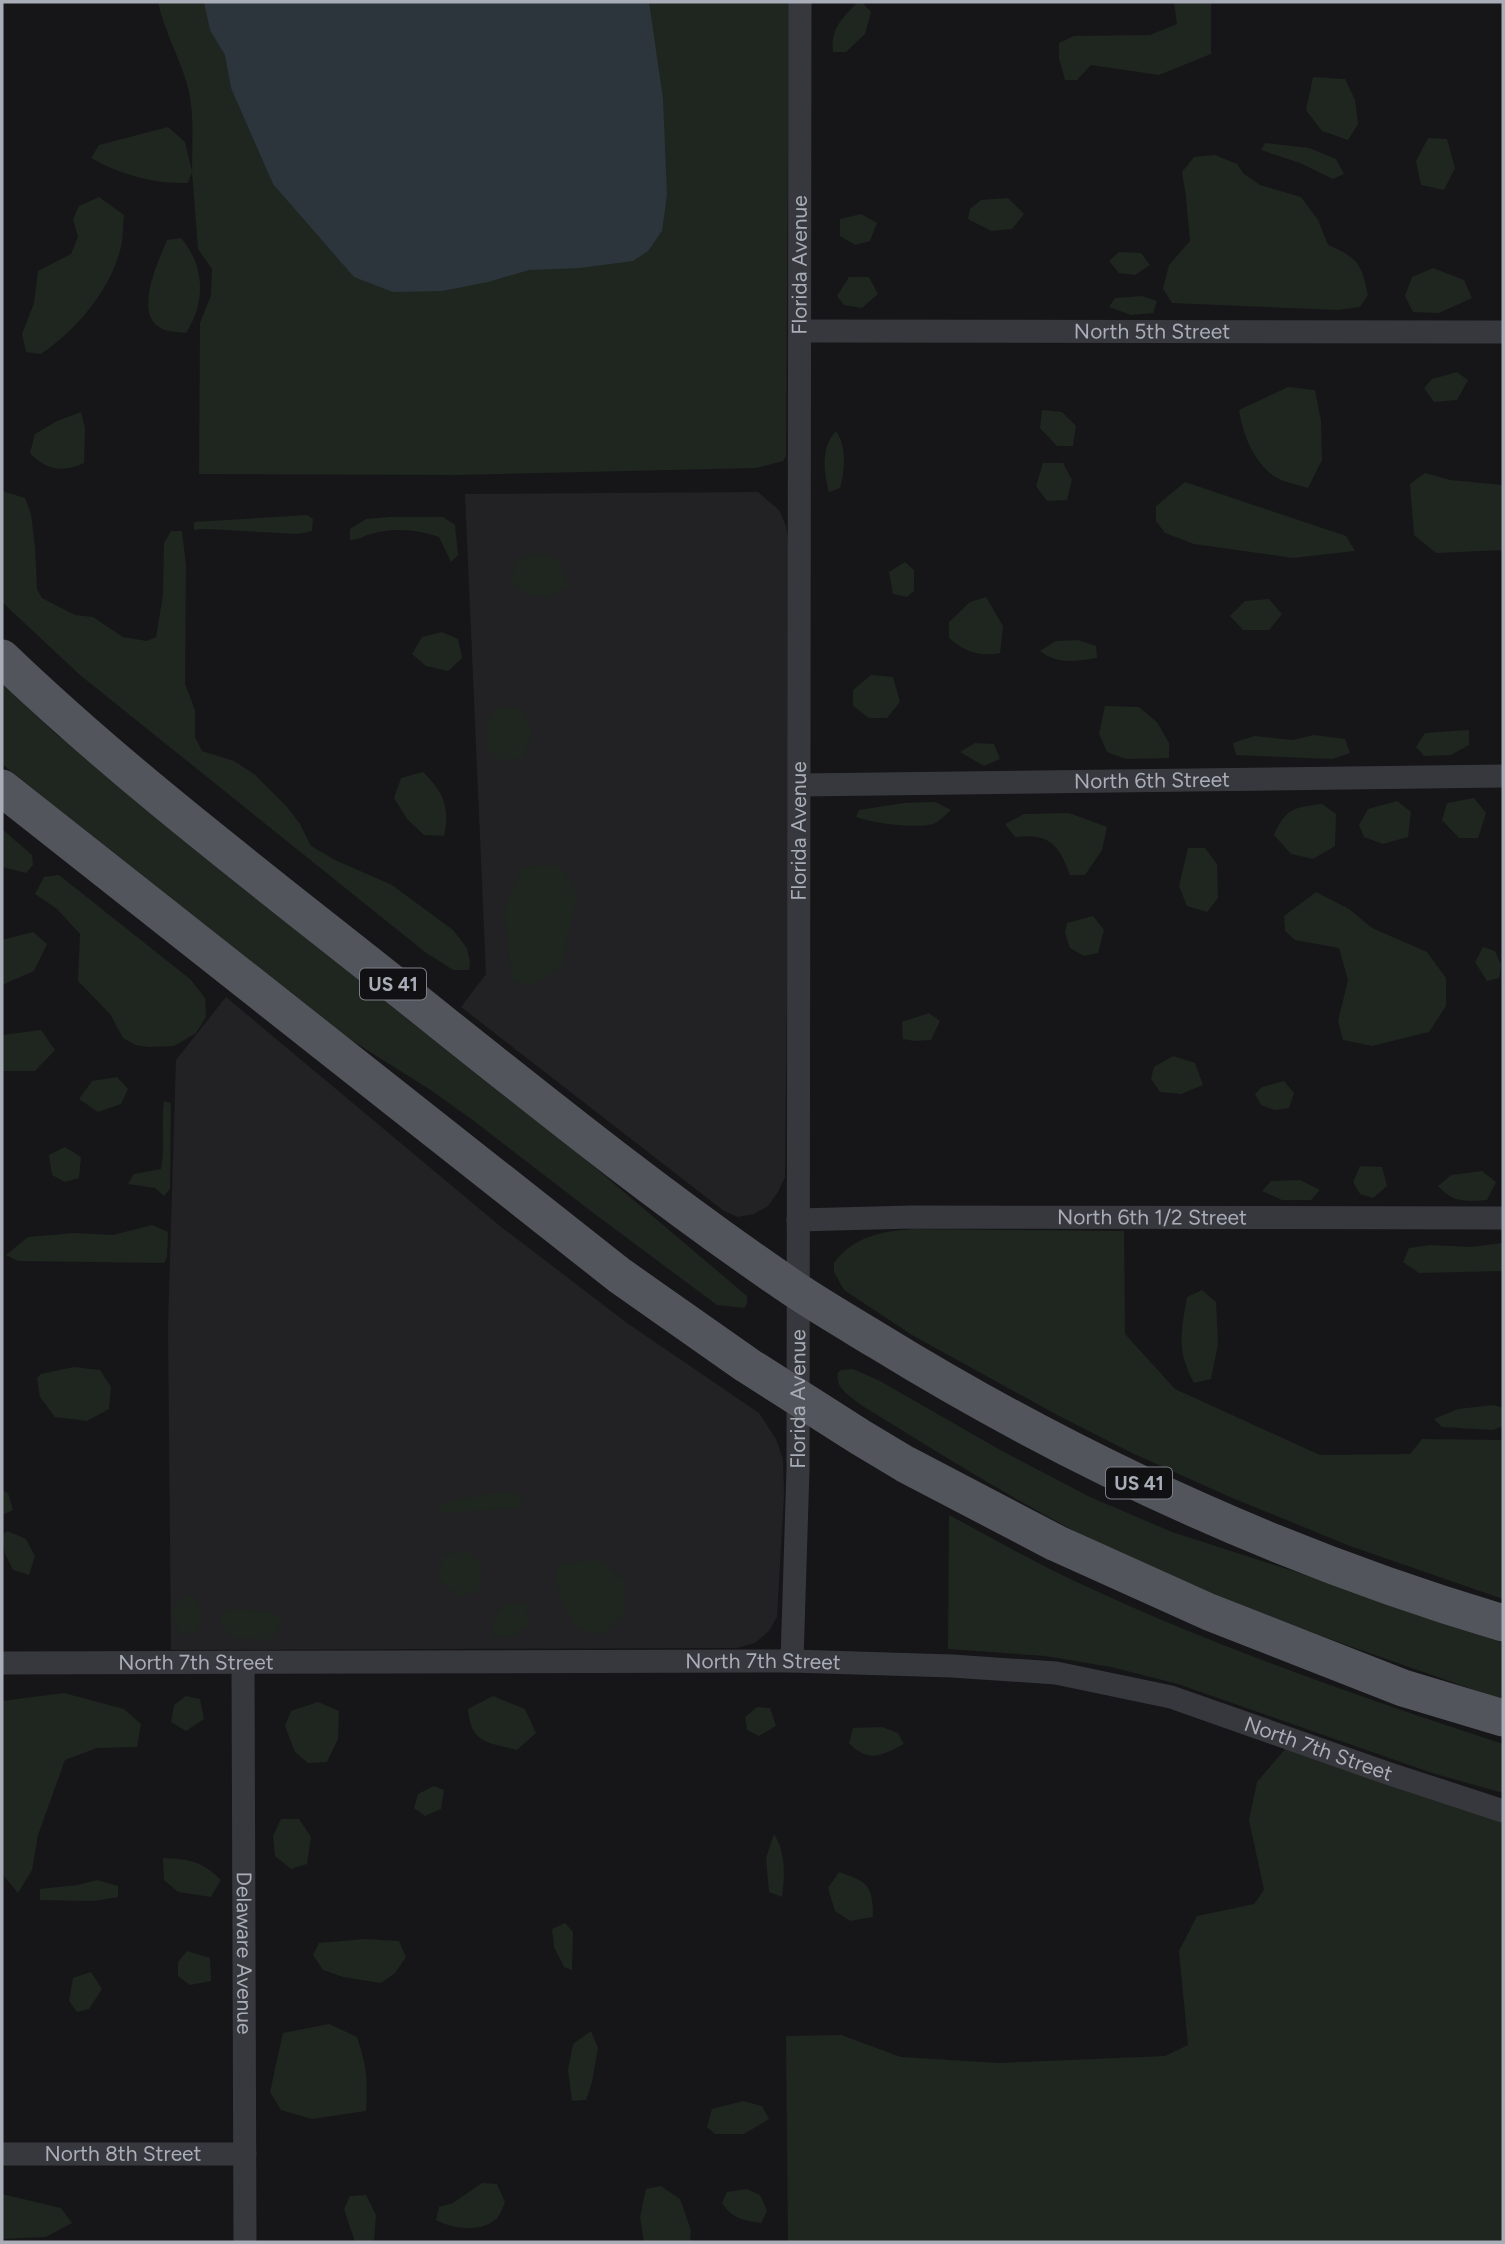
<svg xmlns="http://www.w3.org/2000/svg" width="1505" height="2244" font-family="Figtree,sans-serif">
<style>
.built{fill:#222225}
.green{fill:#1e261f}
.water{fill:#2c353c}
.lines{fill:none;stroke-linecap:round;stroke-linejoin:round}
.street{stroke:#37383d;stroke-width:23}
.primary{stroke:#53555c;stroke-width:37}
.labels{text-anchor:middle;stroke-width:6;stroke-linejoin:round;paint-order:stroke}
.shield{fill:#111113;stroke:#7b7e86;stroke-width:2}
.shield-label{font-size:19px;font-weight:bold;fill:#a8adb8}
.street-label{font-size:21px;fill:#a8adb8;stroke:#111113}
</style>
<rect width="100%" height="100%" fill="#161618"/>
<path class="built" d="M758,492L779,510L786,526L788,538L789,805L785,1177L778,1192L768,1206L754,1214L738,1217L724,1211L461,1007L486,974L465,494Z
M226,997L500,1226L627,1323L759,1413L776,1439L783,1459L784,1495L777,1617L769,1631L755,1643L737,1648L171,1650L168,1326L176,1060Z"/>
<path class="green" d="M158,2H789L786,456L783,461L756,468L457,475L199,474L200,323L211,295L212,269L198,249L192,172L188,183C154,184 121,175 91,158L99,145L168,127L185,142L192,171C192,142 195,113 187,84C179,56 164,31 158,2Z
M858,2H862L871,12L865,34L846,52H833C830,29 843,17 858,2Z
M1174,2H1211V54L1159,75L1091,65L1077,80H1065L1059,58V43L1074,36L1150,35L1177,24Z
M1313,77L1345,79L1355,100L1358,124L1348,140L1322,131L1306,110Z
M1428,138L1447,139L1455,168L1444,190L1421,185L1416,161Z
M1265,143L1309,148L1336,159L1344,174L1333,179L1300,163L1261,150Z
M1215,155L1237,164L1244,174L1260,185L1301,197L1318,220L1328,245C1357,257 1362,264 1368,295L1360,307L1337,310L1172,303L1163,289L1169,265L1190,241L1186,197L1182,172L1194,157Z
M99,197L124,215C123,223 123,233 122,242C114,286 77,330 41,354L26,352L22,334L34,303L38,271L71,254L78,237L73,219L79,206Z
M1008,198L1024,214L1012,229L991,231L968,219L970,209L981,200Z
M861,214L877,223L870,241L855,245L840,236V219Z
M181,238C205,266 206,302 186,333C178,332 166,332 159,327C134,311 159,260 167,240Z
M1119,252L1141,253L1150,265L1135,275L1119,273L1109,261Z
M1433,268L1464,280L1472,298L1439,313L1413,312L1405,296L1412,277Z
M849,277H869L878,294L862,308L844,305L837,296Z
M1142,296L1157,301L1153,313L1131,315L1109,307L1115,298Z
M1457,372L1468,380L1457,400L1434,402L1424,388L1432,379Z
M1288,387L1315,390L1321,421L1322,460L1308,488C1297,484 1280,482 1271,474C1252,458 1243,434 1239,410Z
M1042,410L1062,412L1076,426L1073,446H1057L1040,428Z
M81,412L85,428L84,463C64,473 45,470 30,453L35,434L57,421Z
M836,431C847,447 845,470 840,488L829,492C823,471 821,447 836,431Z
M1043,463H1063L1072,480L1067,500L1047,501L1036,486Z
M1425,473L1450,480L1503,485V550L1436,553L1414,535L1410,484Z
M1185,482L1346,536L1355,551L1293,558L1194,544L1165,533L1156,521V506Z
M2,491L25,498L31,514L35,547L37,589L42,598L75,615L93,617L123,637L147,641L156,637L163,595L164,543L171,531H182L186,565L185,684L195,710V737L202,751L234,761L254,774L288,808L300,824L311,846L335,860L392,885L453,930L467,948L470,962L469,970H453L425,952L80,675L2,602Z
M307,515L313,519L312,531L298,534L205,529L194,530V522Z
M389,517H443L455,525L458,555L451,562L439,537C418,530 393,527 371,534C363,536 359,540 350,540V529L366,519Z
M538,553L558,560L568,586L552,597L525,594L511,582L515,561Z
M905,562L914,570V591L907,597L893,594L889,572Z
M986,597L1003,626L1000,653C980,657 965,652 949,638V622L970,602Z
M1269,599L1282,614L1269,630H1243L1230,616L1245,601Z
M442,632L458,639L462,658L448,671L426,666L412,654L422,637Z
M1078,640L1096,646L1097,658C1076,661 1057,665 1040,651L1056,641Z
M871,675L893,677L900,702L887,718H869L853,706V690Z
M2,683L57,735L572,1148L747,1296V1304L744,1308L717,1305L596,1215L470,1118L429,1089L340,1033L2,764Z
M501,706L523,709L532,735L523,758L500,761L487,748L488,721Z
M1105,706L1139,707L1157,722L1169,743V758L1126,759L1107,752L1099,734Z
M1469,730V745L1451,755L1424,756L1416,747L1425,733Z
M1314,735L1345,739L1350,753L1333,759L1236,755L1233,743L1254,736L1293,740Z
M975,743L994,744L1000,759L984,766L960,752Z
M423,772C444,793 450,807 444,836L424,835L407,819L394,798L401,778Z
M1474,798L1486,813L1478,838H1459L1442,820L1447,803Z
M1397,801L1411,812L1408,837L1383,844L1364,837L1359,825L1368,809Z
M935,802L951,810C946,814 939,822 933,824C916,829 872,823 856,817L859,810L904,803Z
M1322,804L1336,814L1335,846L1313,859L1291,854L1274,835C1285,809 1294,807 1322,804Z
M1069,813L1107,827L1102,850L1085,875H1070C1059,844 1049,833 1015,837L1005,824L1024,814Z
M2,829L32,855L33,865L26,873L2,867Z
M1188,848H1205L1217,864L1218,898L1207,912L1187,906L1179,886Z
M559,865L577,894L562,967L531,986L512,981L504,911L521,867Z
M59,875L190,979L205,998L206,1017L196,1033L174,1046L148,1047L136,1045L123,1038L110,1014L78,981L80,934L57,909L35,894L44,877Z
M1316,892L1349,909L1372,928L1427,952L1446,978V1006L1429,1032L1372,1046L1343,1040L1338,1021L1348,980L1339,948L1295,940L1285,931L1284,916Z
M1093,916L1104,930L1098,953L1084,956L1070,948L1065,933L1067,923Z
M33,932L47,944L34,971L2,985V940Z
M1483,947L1495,951L1501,965L1499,978L1487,981L1475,962Z
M929,1013L940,1021L931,1040L914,1041L903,1039L902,1022Z
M41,1030L55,1050L35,1071H2V1035Z
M1173,1056L1195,1063L1203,1085L1181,1094L1160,1092L1151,1079L1154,1067Z
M117,1077L128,1089L121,1104L98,1112L79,1099L92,1081Z
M1284,1081L1294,1093L1289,1108L1275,1110L1261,1105L1255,1094L1262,1087Z
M164,1101L171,1103L170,1189L164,1196L155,1188L128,1184L134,1174L161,1169C165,1146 161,1124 164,1101Z
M65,1147L81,1157L79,1178L65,1182L52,1175L49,1155Z
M1360,1166L1382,1167L1387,1186L1373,1198L1360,1194L1353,1182Z
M1482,1171L1496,1182L1487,1200C1466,1202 1452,1202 1438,1186L1451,1175Z
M1300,1180L1320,1190L1311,1200H1282L1262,1191L1271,1181Z
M152,1225L168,1232L167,1257L164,1263L18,1261L6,1255L28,1237L74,1233L113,1235Z
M914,1229L1124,1231L1125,1334L1175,1389L1320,1455L1410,1454L1422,1439L1503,1440V1599L1350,1546L1230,1497L1132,1453L1059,1416L912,1335L844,1290L834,1272V1263C853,1236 884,1231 914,1229Z
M1503,1243V1271L1419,1273L1403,1262L1409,1248L1430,1245L1470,1247Z
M1202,1290L1216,1302L1218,1344L1211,1379L1194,1383C1176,1349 1181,1334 1187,1297Z
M74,1367L100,1370L111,1387L109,1409L87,1421L55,1417L40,1397L37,1378L41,1374Z
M853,1369L880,1381L1002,1451L1090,1497L1172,1532L1312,1577L1503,1643V1700C1382,1657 1259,1617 1142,1564C1043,1519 952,1461 861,1405C849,1395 835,1389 838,1372L841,1370Z
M1494,1405L1503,1408V1426L1493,1430L1442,1427L1434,1419L1458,1409Z
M2,1490L8,1493L13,1510L2,1515Z
M493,1493H515L525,1501L517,1508L445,1513L435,1509L451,1501Z
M949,1515C993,1538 1036,1564 1081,1584C1218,1648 1360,1697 1503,1744V1793L1432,1773L1178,1684L1111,1667L1045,1656L948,1649Z
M7,1531L26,1539L35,1556L29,1575L13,1570L5,1554L2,1536Z
M466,1549L482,1565L479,1590L458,1597L438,1578L444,1555Z
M599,1559L625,1581V1613L604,1635L577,1629L563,1605L554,1577L561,1564Z
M193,1595L203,1614L195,1635L179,1632L171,1612L180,1599Z
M506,1603H526L529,1627L509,1638L492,1636L495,1615Z
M238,1609L269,1611L282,1621L271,1640L233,1638L219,1622L226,1611Z
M64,1693L124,1709L141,1724L137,1747L97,1748L65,1760L38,1835L32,1870L18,1893L2,1874V1701Z
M186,1696L200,1699L204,1719L186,1731L171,1722L174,1705Z
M493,1696L525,1709L536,1733L517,1750C487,1742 471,1744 468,1709Z
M318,1702L339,1711L338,1739L327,1762L308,1763L295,1752L285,1726L291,1711Z
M757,1707L770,1708L776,1726L759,1736L747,1730L745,1717Z
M882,1727L898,1733L904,1744C882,1755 869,1764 849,1743L853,1728Z
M1286,1748L1503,1821V2242H788L786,2036L841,2035L901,2057L1000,2063L1165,2056L1188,2045L1179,1951L1197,1916L1254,1904L1264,1890L1249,1820L1257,1782Z
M434,1786L444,1790L441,1809L425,1816L414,1808L418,1794Z
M281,1819H299L311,1837L307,1864L291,1869L275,1856L273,1836Z
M774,1834C786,1853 785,1876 782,1897L769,1892L766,1858Z
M163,1858C189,1859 202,1861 221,1880L211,1897L178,1892L164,1880Z
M839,1872C868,1882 873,1885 873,1917L850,1921L835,1911L828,1888Z
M97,1880L118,1886V1897L95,1901L40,1900V1889L78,1885Z
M565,1923L573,1932L572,1970L564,1967L554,1947L552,1929Z
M365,1939L399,1941L406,1957L395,1973L381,1983L343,1977L323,1970L313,1955L319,1943Z
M187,1951L210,1958L211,1981L190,1985L178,1976V1962Z
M91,1972L102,1989L89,2009L77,2012L69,2001L73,1978Z
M329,2024L357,2037C367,2067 368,2080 366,2111L312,2119L281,2110L270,2092L283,2033Z
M591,2031L598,2048L592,2082L586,2100L572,2101L568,2070L573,2044Z
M743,2101L762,2106L769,2119L744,2134H715L707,2127L712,2109Z
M482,2183L497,2184L505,2202C503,2206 501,2214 497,2218C483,2233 452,2229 436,2220L439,2207L453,2203Z
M661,2186L680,2199L691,2230L690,2242H644L640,2217L646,2189Z
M747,2189L760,2195L767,2211L761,2223C743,2220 732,2219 722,2203L727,2192Z
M2,2194L61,2208L72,2223L46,2237L2,2239Z
M366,2195L376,2215L374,2242H355L344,2209L350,2196Z"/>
<path class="water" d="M204,2H649L663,99L667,195L662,231L648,251L633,261L580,268L529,270L488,282L442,291L393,292L354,277L273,184L231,88L225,55L210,30Z"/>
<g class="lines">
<g class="street">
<path id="s1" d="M800,331L1503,332"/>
<path id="s2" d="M800,785L1503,776"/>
<path id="s3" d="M798,1220L912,1217L1503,1218"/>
<path id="s4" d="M792,1661L798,1469L800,2"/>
<path id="s5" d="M2,1663L792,1661L952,1666L1056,1673L1171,1697L1387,1773L1503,1811"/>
<path id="s6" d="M243,1663L245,2242"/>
<path id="s7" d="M2,2154H245"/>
</g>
<path class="primary" d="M2,658C124,775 259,877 391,982C523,1087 654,1194 794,1289C821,1307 850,1324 878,1341C1073,1461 1284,1558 1503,1623
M2,788L619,1275L747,1365L860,1437L905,1464L1056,1543L1209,1612L1403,1688L1503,1718"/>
</g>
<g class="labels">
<g class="shield">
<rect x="360" y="968.5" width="66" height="31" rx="5"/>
<rect x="1106" y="1467.5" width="66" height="31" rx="5"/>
</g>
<g class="shield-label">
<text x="393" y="991">US 41</text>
<text x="1139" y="1490">US 41</text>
</g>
<g class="street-label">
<text dy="7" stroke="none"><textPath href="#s4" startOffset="1396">Florida Avenue</textPath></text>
<text dy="7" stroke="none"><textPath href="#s1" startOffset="352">North 5th Street</textPath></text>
<text dy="7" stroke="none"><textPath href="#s2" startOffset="352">North 6th Street</textPath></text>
<text dy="7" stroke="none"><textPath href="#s4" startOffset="830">Florida Avenue</textPath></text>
<text dy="7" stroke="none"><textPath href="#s3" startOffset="354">North 6th 1/2 Street</textPath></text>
<text dy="7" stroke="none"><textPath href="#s4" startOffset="262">Florida Avenue</textPath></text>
<text dy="7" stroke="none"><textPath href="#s5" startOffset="761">North 7th Street</textPath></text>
<text dy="7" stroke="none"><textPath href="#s5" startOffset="194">North 7th Street</textPath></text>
<text dy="7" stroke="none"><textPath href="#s5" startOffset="1328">North 7th Street</textPath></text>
<text dy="7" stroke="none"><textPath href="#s6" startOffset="290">Delaware Avenue</textPath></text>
<text dy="7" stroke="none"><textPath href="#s7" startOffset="121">North 8th Street</textPath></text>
</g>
</g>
<rect width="1505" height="2244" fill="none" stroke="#a8adb8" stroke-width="7"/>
</svg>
